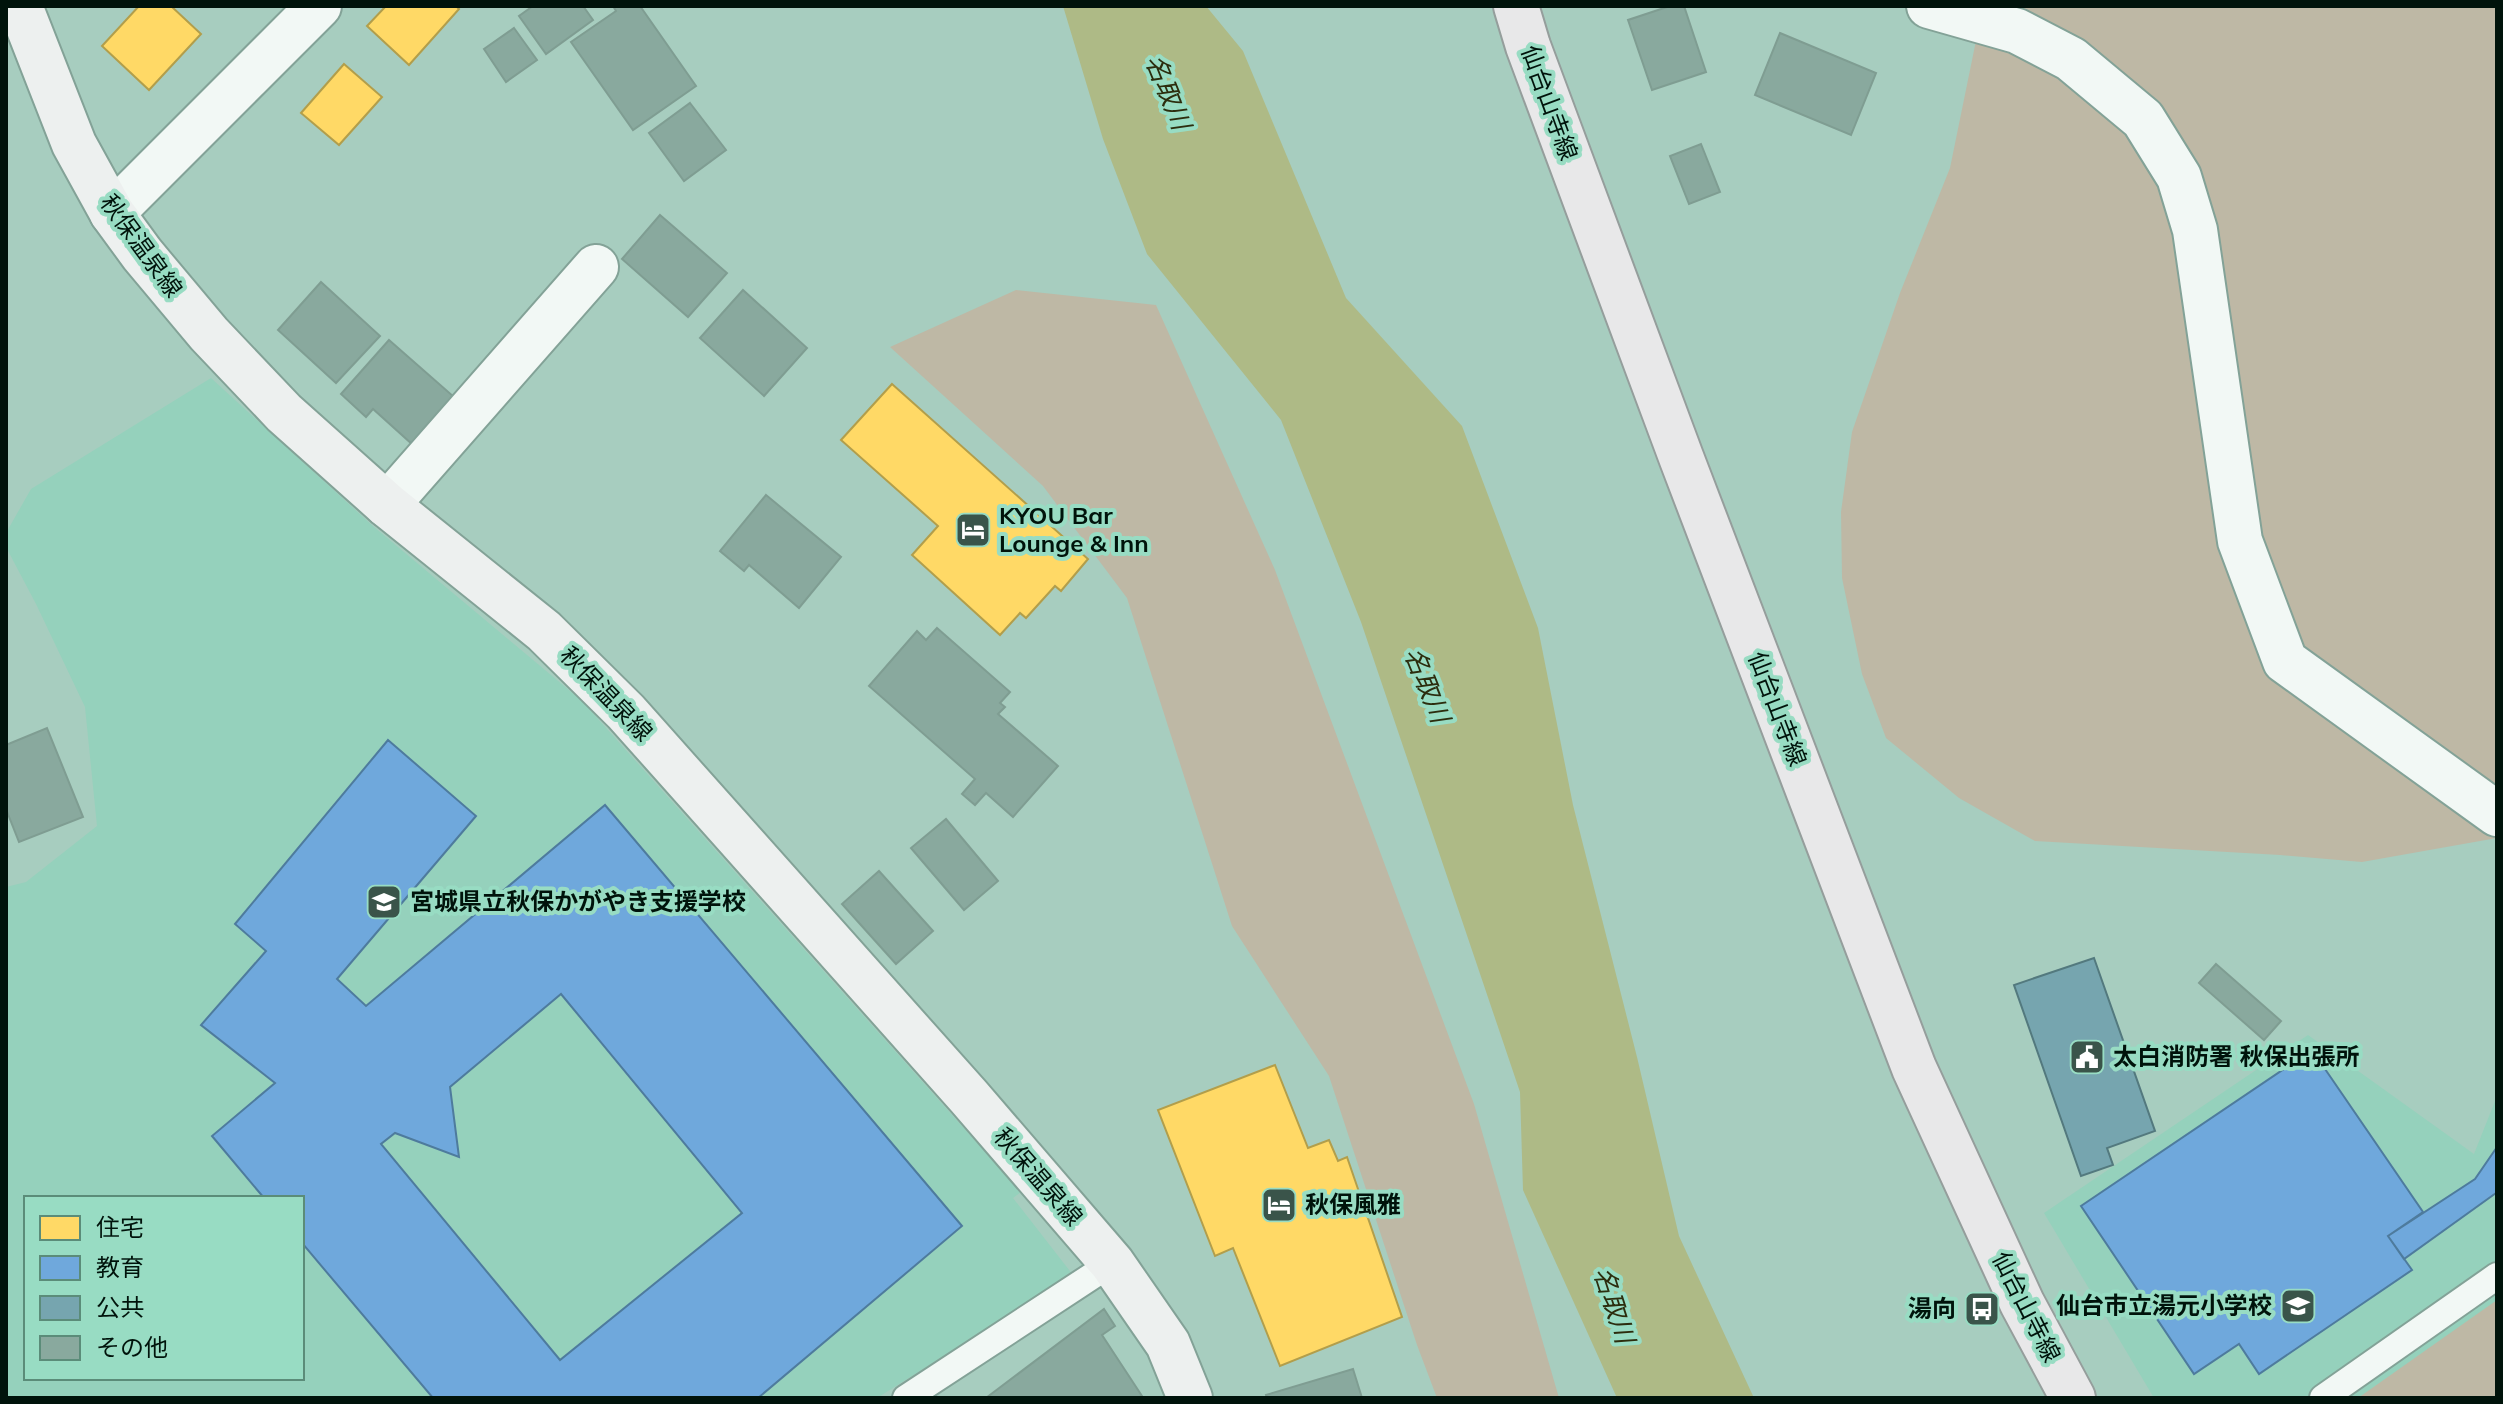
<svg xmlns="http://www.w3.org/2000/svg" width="2503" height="1404" font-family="Mulish,'Noto Sans JP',sans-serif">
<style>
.built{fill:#95d1bc;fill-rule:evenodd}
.green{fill:#beb8a5}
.water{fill:#aeba86}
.homes{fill:#ffd966;stroke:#b29e4b;stroke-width:2}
.schools{fill:#6fa8dc;stroke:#4e7b9d;stroke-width:2;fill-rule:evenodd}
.public{fill:#76a5af;stroke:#53797e;stroke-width:2}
.building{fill:#89a99e;stroke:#7f9d92;stroke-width:2}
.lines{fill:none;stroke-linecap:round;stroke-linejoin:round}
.lane-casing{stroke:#83a297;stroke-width:30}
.street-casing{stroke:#83a297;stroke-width:48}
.secondary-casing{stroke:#83a297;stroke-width:48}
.primary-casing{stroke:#959e9c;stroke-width:48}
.lane{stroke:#f2f8f5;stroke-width:26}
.street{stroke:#f2f8f5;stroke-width:44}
.secondary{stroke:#edf0ef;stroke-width:44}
.primary{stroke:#e8e8e9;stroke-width:44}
.labels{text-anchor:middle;stroke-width:8;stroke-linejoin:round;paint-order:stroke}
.street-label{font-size:24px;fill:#00130b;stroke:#98dcc3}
.poi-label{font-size:24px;font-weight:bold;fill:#00130b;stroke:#98dcc3;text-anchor:start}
.water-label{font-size:26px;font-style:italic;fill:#2c2d0e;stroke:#98dcc3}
</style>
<rect width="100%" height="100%" fill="#a7cdbf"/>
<path class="built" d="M211,378L374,527L582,701L1021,1192L1013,1198L1073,1275L877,1398H6V887L26,882L97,826L85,707L36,604L6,547V533L31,489ZM26,1198H302V1378H26Z
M2308,1035L2474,1154L2497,1096V1398H2154L2044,1213Z"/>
<path class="green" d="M1977,6H2497V838L2362,862L2280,855L2035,841L1959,798L1886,738L1862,674L1842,578L1841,512L1852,432L1900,293L1950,168L1979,26Z
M1016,290L1156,305L1275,570L1474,1104L1559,1398H1437L1417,1345L1329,1076L1232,926L1127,598L1043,486L890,347Z
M2497,1300V1398H2358Z"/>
<path class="water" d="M1063,6H1206L1243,51L1346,298L1462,426L1538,628L1573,805L1637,1057L1679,1236L1754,1398H1617L1523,1190L1520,1092L1361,622L1281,420L1147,254L1103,139Z"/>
<path class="homes" d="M139,6H171L201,34L149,90L102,46Z
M386,6H456L459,9L409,65L367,26Z
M344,64L382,97L339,145L301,113Z
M892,384L1088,559L1061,591L1055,586L1026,618L1020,613L1000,635L912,555L938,526L841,440Z
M1275,1065L1308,1148L1329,1140L1338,1161L1347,1157L1402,1317L1280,1366L1233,1248L1215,1256L1158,1110Z"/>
<path class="schools" d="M388,740L476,816L337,979L366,1006L605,805L962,1226L758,1398H433L302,1243V1198H264L212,1136L275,1083L201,1025L266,951L235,924ZM561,994L742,1213L560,1360L381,1144L395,1133L459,1157L450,1087Z
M2312,1050L2423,1212L2388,1236L2412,1270L2259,1374L2239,1344L2194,1374L2081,1206Z
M2497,1147L2496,1193L2404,1259L2388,1236L2475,1179Z"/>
<path class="public" d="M2094,958L2155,1131L2107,1148L2113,1165L2081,1176L2014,985Z"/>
<path class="building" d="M533,6H583L593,20L546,54L519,16Z
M613,6H640L696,86L633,130L571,42L616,11Z
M1670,6H1684L1706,72L1652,90L1628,20Z
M514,28L537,60L506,82L484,49Z
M1780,33L1876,73L1851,135L1755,95Z
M690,103L726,150L684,181L649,133Z
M1701,144L1720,192L1689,204L1670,156Z
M660,215L727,273L688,317L622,259Z
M321,282L380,336L336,383L278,330Z
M743,290L807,348L764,396L700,338Z
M389,340L454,397L413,445L373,409L366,417L341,394Z
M766,495L841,557L799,608L749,565L744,571L720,551Z
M937,628L1010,692L1000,703L1005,707L998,714L1058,766L1013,817L986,793L975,805L962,794L975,779L869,686L917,631L926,640Z
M47,728L83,817L19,842L6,809V745Z
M946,819L998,881L964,910L911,848Z
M879,871L933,931L896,964L842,904Z
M2216,964L2281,1021L2264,1040L2199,983Z
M1104,1309L1115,1326L1102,1335L1142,1396L1137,1398H986Z
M1353,1369L1362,1398H1267L1266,1395Z"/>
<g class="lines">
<defs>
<path id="lane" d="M906,1398L1112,1263
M2323,1398L2497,1276"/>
<path id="street" d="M1929,6L2017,31L2071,59L2143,119L2179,177L2195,230L2240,541L2285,661L2497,814
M112,213L319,6
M387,505L596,267"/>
<path id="secondary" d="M20,6L74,144L112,213L142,254L209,334L284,413L387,505L544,631L626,712L969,1097L1112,1263L1168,1344L1190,1398"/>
<path id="primary" d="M1516,6L1528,46L1681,457L1914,1068L2022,1303L2073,1398"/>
</defs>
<use href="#lane" class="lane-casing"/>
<use href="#street" class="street-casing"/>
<use href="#secondary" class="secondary-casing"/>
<use href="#primary" class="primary-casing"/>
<use href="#lane" class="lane"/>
<use href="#street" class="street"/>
<use href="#secondary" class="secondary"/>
<use href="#primary" class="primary"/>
</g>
<defs>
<symbol id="hotel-square" viewBox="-11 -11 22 22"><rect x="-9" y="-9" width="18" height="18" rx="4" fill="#3a544a" stroke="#98dcc3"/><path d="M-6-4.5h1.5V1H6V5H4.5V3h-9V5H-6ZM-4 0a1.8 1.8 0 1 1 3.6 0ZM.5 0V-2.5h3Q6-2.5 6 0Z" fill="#fff"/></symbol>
<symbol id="school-square" viewBox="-11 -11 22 22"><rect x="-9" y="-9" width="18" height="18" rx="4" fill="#3a544a" stroke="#98dcc3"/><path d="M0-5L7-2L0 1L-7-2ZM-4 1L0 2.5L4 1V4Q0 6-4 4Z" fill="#fff"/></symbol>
<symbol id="civic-square" viewBox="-11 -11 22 22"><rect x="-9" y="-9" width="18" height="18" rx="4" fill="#3a544a" stroke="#98dcc3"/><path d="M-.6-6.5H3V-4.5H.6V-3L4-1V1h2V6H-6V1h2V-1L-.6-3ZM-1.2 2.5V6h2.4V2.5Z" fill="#fff"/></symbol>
<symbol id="bus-square" viewBox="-11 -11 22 22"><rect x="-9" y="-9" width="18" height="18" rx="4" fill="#3a544a" stroke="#98dcc3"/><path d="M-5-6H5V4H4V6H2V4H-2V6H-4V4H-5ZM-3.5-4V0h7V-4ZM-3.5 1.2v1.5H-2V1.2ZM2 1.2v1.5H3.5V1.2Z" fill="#fff"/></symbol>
</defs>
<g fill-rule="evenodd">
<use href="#hotel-square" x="953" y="510" width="40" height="40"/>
<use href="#school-square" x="364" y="882" width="40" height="40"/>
<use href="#civic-square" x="2067" y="1037" width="40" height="40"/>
<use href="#hotel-square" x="1259" y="1185" width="40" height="40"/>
<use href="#school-square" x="2278" y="1286" width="40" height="40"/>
<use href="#bus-square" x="1962" y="1289" width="40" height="40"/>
</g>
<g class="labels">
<g class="street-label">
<text transform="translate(1549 103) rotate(70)" y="8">仙台山寺線</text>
<text transform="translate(141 246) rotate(54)" y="8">秋保温泉線</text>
<text transform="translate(606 694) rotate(46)" y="8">秋保温泉線</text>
<text transform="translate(1777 709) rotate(69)" y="8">仙台山寺線</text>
<text transform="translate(1038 1177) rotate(49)" y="8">秋保温泉線</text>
<text transform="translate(2026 1307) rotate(63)" y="8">仙台山寺線</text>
</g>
<g class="poi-label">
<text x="999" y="524">KYOU Bar<tspan x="999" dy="28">Lounge &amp; Inn</tspan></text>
<text x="410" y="910">宮城県立秋保かがやき支援学校</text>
<text x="2113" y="1065">太白消防署 秋保出張所</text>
<text x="1305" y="1213">秋保風雅</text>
<text x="2272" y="1314" text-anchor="end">仙台市立湯元小学校</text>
<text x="1956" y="1317" text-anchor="end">湯向</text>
</g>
<g class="water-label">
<text transform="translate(1168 92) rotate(68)" y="9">名取川</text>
<text transform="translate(1427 685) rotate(68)" y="9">名取川</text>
<text transform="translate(1614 1305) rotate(72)" y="9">名取川</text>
</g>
</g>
<rect width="2503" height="1404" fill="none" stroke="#00130b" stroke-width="16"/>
<rect x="24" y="1196" width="280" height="184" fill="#98dcc3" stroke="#5b8c79" stroke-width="2"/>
<rect x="40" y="1216" width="40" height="24" fill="#ffd966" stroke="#5b8c79" stroke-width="2"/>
<text x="96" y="1236" font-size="24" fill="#00130b">住宅</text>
<rect x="40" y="1256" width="40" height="24" fill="#6fa8dc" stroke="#5b8c79" stroke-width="2"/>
<text x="96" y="1276" font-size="24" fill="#00130b">教育</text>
<rect x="40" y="1296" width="40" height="24" fill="#76a5af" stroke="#5b8c79" stroke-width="2"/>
<text x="96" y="1316" font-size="24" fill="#00130b">公共</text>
<rect x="40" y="1336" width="40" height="24" fill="#89a99e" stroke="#5b8c79" stroke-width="2"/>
<text x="96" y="1356" font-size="24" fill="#00130b">その他</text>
</svg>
